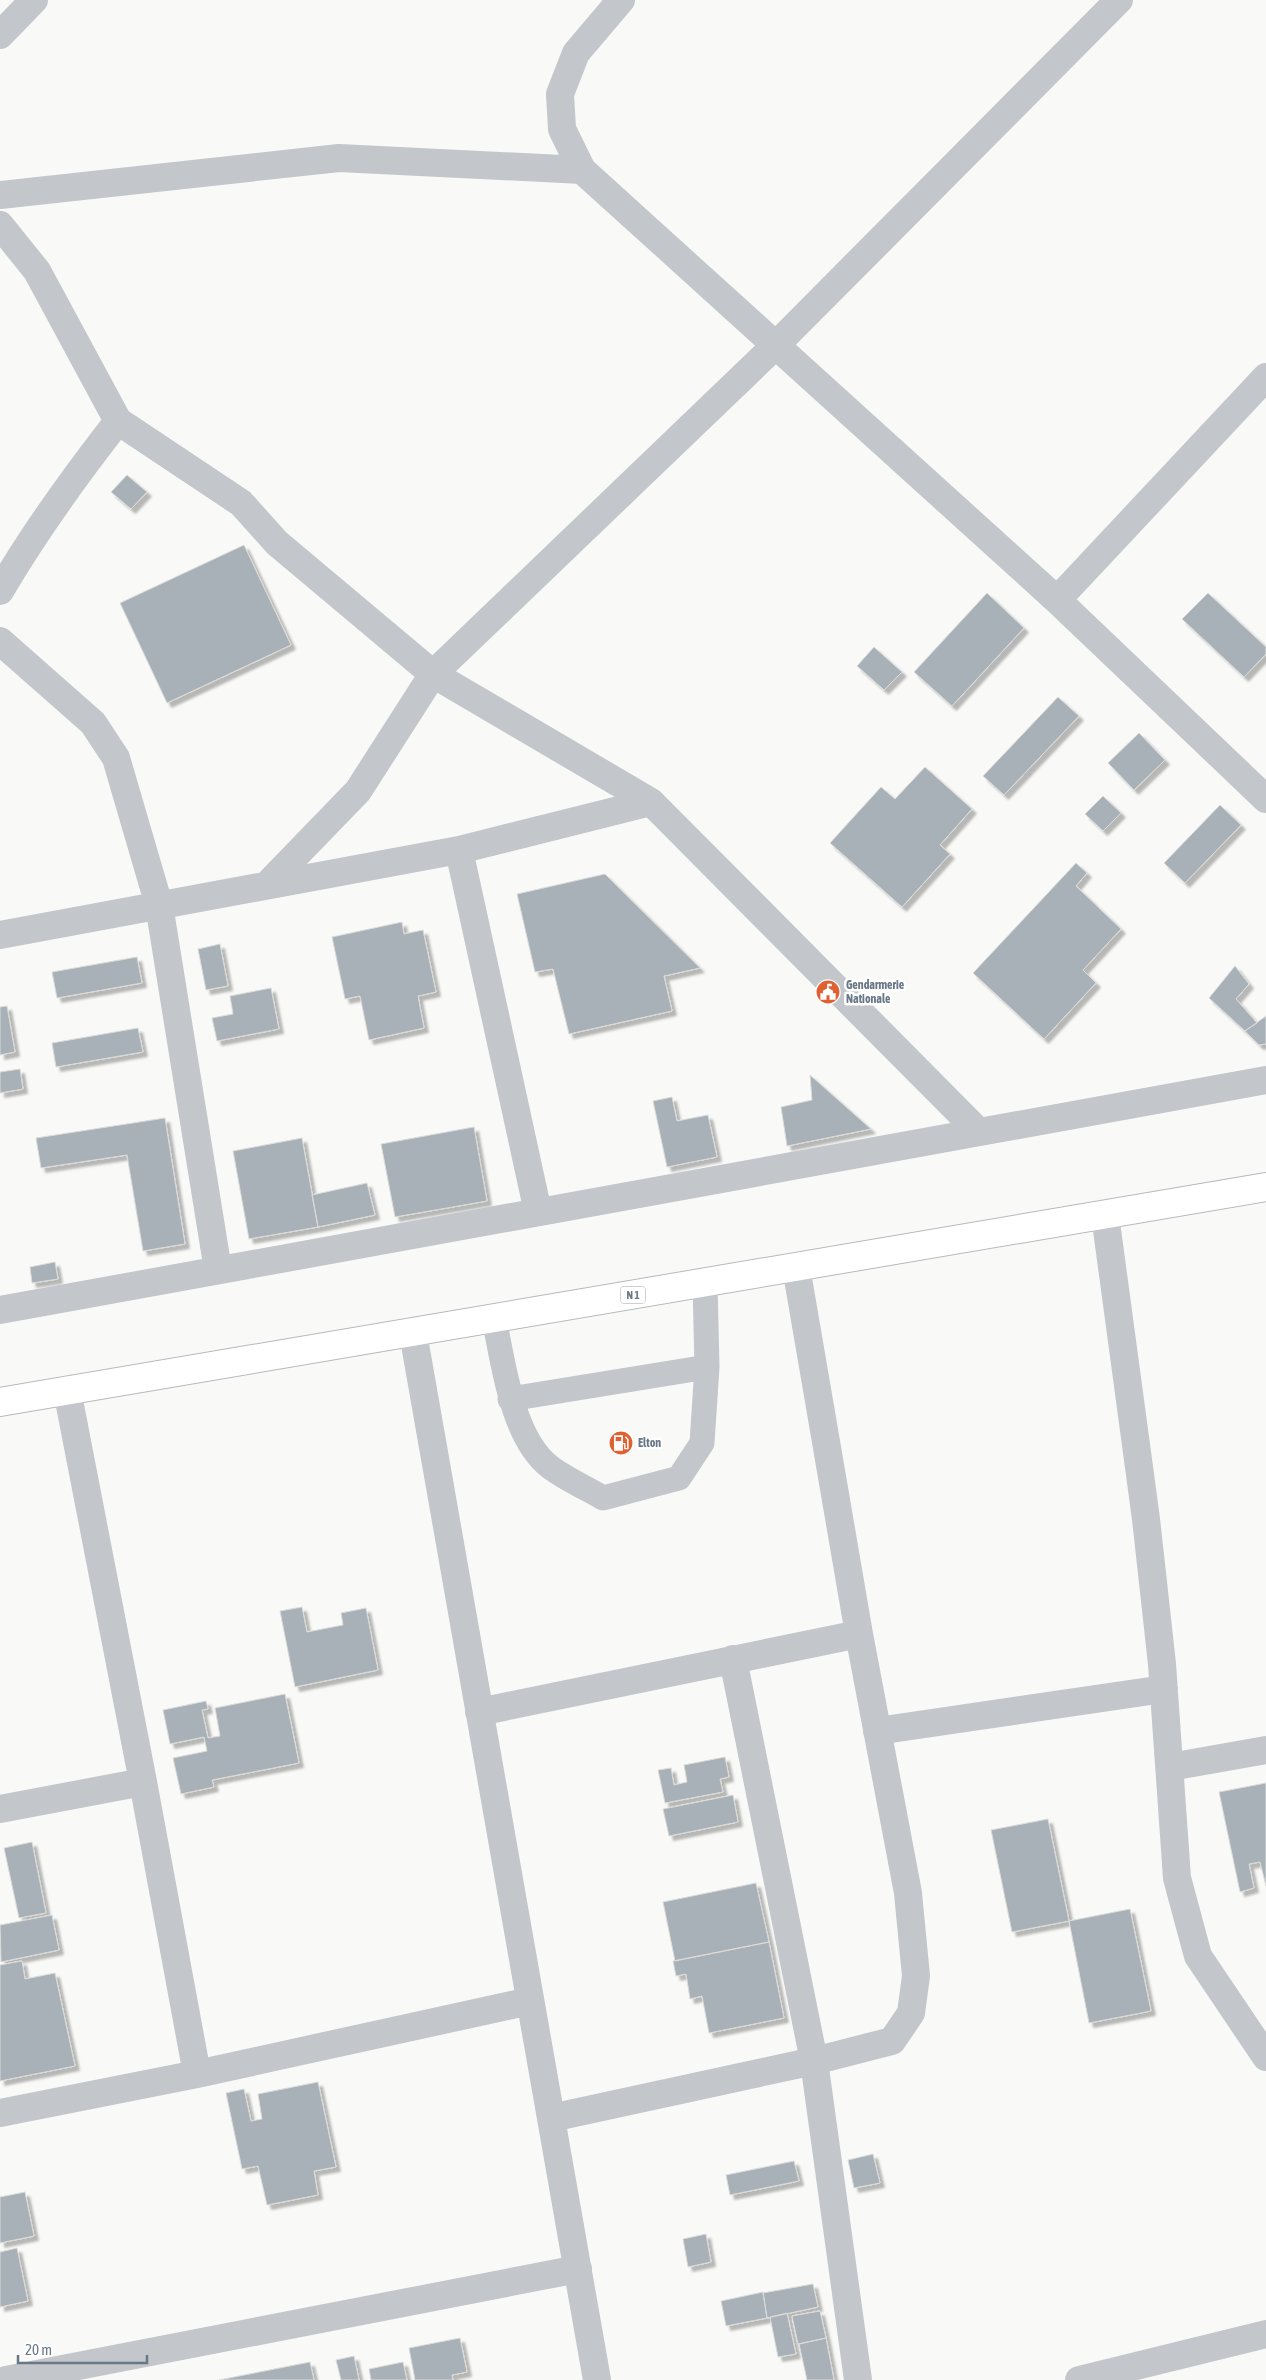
<svg xmlns="http://www.w3.org/2000/svg" width="1266" height="2380" font-family="'Asap Condensed',sans-serif">
<style>
.building{fill:#a9b1b8;stroke:#dbdbd9;filter:url(#shadow)}
.lines{fill:none;stroke-linecap:round;stroke-linejoin:round}
.highway-casing{stroke:#b6b9bd;stroke-width:30}
.lane{stroke:#c3c6ca;stroke-width:25}
.street{stroke:#c3c6ca;stroke-width:28}
.highway{stroke:#fff;stroke-width:28}
.labels{text-anchor:middle;stroke-width:5;stroke-linejoin:round;paint-order:stroke}
.shield{fill:#fff;stroke:#96a0ab;stroke-width:1}
.shield-label{font-size:11px;font-weight:bold;fill:#697887}
.poi-label{font-size:12px;font-weight:bold;fill:#697887;stroke:#fff;text-anchor:start}
</style>
<defs>
<filter id="shadow"><feDropShadow dx="4.5" dy="4.5" stdDeviation="1" flood-color="#0004"/></filter>
</defs>
<rect width="100%" height="100%" fill="#f9f9f7"/>
<path class="building" d="M127,475L147,492L131,509L111,492Z
M244,545L291,645L167,703L120,603Z
M987,593L1024,628L952,706L914,672Z
M1208,593L1266,647V654L1244,677L1182,619Z
M874,647L902,672L884,690L857,666Z
M1058,697L1079,716L1004,795L983,776Z
M1139,733L1165,760L1134,790L1108,763Z
M925,767L972,809L940,845L950,854L902,907L830,843L881,787L895,799Z
M1103,796L1121,813L1103,831L1085,814Z
M1220,805L1241,825L1185,883L1164,863Z
M1076,863L1087,873L1076,886L1121,929L1083,970L1096,983L1044,1039L973,973Z
M605,874L700,968L664,976L672,1011L569,1034L553,969L535,972L517,894Z
M402,922L404,934L423,930L436,992L418,996L424,1028L369,1040L360,996L345,999L332,937Z
M220,944L228,986L206,990L198,949Z
M137,957L142,983L57,998L52,972Z
M1235,966L1249,984L1236,999L1257,1023L1245,1031L1209,998Z
M271,988L279,1029L217,1041L212,1018L233,1014L230,996Z
M7,1006L15,1052L0,1055V1007Z
M1266,1016V1044L1259,1045L1245,1031Z
M138,1028L143,1052L56,1067L52,1043Z
M20,1069L23,1089L0,1093V1072Z
M810,1075L871,1129L787,1146L781,1107L812,1100Z
M672,1097L677,1121L708,1115L717,1157L667,1167L653,1101Z
M165,1118L185,1244L143,1251L127,1155L41,1168L36,1138Z
M474,1127L487,1201L395,1217L381,1144Z
M302,1138L318,1227L249,1239L233,1151Z
M367,1183L375,1215L318,1227L312,1195Z
M55,1262L58,1279L32,1283L30,1267Z
M302,1607L307,1632L343,1625L341,1613L366,1608L378,1670L295,1687L280,1611Z
M285,1694L299,1763L212,1780L214,1787L181,1794L173,1758L207,1751L204,1737L170,1744L163,1710L206,1701L208,1709L202,1710L208,1738L220,1736L215,1708Z
M725,1757L729,1777L720,1779L723,1792L665,1803L658,1770L671,1768L674,1785L687,1782L684,1765Z
M1266,1783V1886L1260,1862L1249,1864L1254,1888L1240,1892L1219,1792Z
M733,1795L738,1822L669,1836L663,1809Z
M1048,1819L1069,1921L1012,1932L991,1830Z
M32,1842L46,1913L19,1918L4,1848Z
M756,1883L769,1942L675,1961L663,1902Z
M1130,1909L1151,2011L1089,2023L1069,1921Z
M52,1915L59,1950L1,1962L0,1925Z
M769,1942L784,2018L709,2033L702,1996L690,1999L686,1974L676,1976L673,1961Z
M22,1961L25,1979L55,1973L75,2066L0,2081V1965Z
M318,2082L336,2167L314,2171L318,2195L267,2205L258,2166L242,2169L226,2093L244,2089L251,2121L262,2119L258,2094Z
M873,2154L880,2183L854,2188L848,2160Z
M794,2161L799,2181L730,2195L726,2175Z
M25,2192L34,2236L0,2243V2197Z
M706,2234L711,2262L688,2267L683,2239Z
M17,2248L28,2301L0,2307V2252Z
M813,2284L818,2307L767,2318L763,2293Z
M763,2292L767,2318L726,2326L721,2301Z
M820,2311L826,2338L798,2344L792,2316Z
M787,2313L796,2354L778,2357L770,2317Z
M460,2338L467,2372L452,2375L453,2380H415L409,2348Z
M826,2338L834,2380H807L799,2344Z
M354,2356L359,2380H341L336,2360Z
M310,2362L314,2380H219Z
M403,2362L407,2380H371L369,2369Z"/>
<g class="lines">
<defs>
<path id="highway" d="M0,1402L1266,1187"/>
</defs>
<use href="#highway" class="highway-casing"/>
<path class="lane" d="M494,1318C503,1362 512,1438 550,1467C566,1479 586,1488 603,1498L679,1478L702,1443L707,1367L705,1283
M510,1399L707,1367"/>
<path class="street" d="M621,0L576,53L560,94L562,129L582,170L1057,600L1266,799
M0,35L34,0
M0,195L339,158L582,170
M0,225L37,271L118,421C75,476 35,531 0,591
M118,421L241,503L277,543L433,674L651,802L979,1132
M1057,600L1266,377
M0,641L93,723L116,758L159,905L218,1270
M459,850L538,1212
M267,885L358,791L433,674L776,345L1119,0
M0,935L459,850L651,802
M1105,1215L1146,1519L1162,1664L1177,1878L1198,1956L1266,2057
M0,1310L1266,1080
M413,1333L597,2380
M67,1390L143,1782L197,2074
M733,1659L814,2061L858,2380
M479,1712L859,1634
M877,1731L1164,1689
M1170,1767L1266,1750
M0,1809L143,1782
M0,2113L197,2074L530,2001
M551,2118L814,2061L892,2041L911,2013L916,1976L908,1893L859,1634L796,1267
M6,2380L578,2269
M1079,2380L1266,2334"/>
<use href="#highway" class="highway"/>
</g>
<defs>
<symbol id="civic-disc" viewBox="-11 -11 22 22"><circle r="9.5" fill="#df6031" stroke="#fff"/><path d="M-.6-6.5H3V-4.5H.6V-3L4-1V1h2V6H-6V1h2V-1L-.6-3ZM-1.2 2.5V6h2.4V2.5Z" fill="#fff"/></symbol>
<symbol id="fuel-disc" viewBox="-11 -11 22 22"><circle r="9.5" fill="#df6031" stroke="#fff"/><path d="M-5.5-6h7V0h2V4h1.3V-2.5L3-4.5l.8-.8L6-3V5H2.5V1h-1V6h-7ZM-4.2-4.7v3.2H.2V-4.7Z" fill="#fff"/></symbol>
</defs>
<g fill-rule="evenodd">
<use href="#civic-disc" x="814" y="978" width="28" height="28"/>
<use href="#fuel-disc" x="607" y="1429" width="28" height="28"/>
</g>
<g class="labels">
<rect class="shield" x="620.5" y="1286.5" width="25" height="17" rx="4"/>
<g class="shield-label">
<text x="633" y="1299">N 1</text>
</g>
<g class="poi-label">
<text x="846" y="989">Gendarmerie<tspan x="846" dy="14">Nationale</tspan></text>
<text x="638" y="1447">Elton</text>
</g>
</g>
<path d="M18 2355v8h129v-8" fill="none" stroke="#697887" stroke-width="2.5"/>
<text x="25" y="2355" font-size="15" fill="#697887" stroke="#ffffff" stroke-width="4" paint-order="stroke">20 m</text>
</svg>
